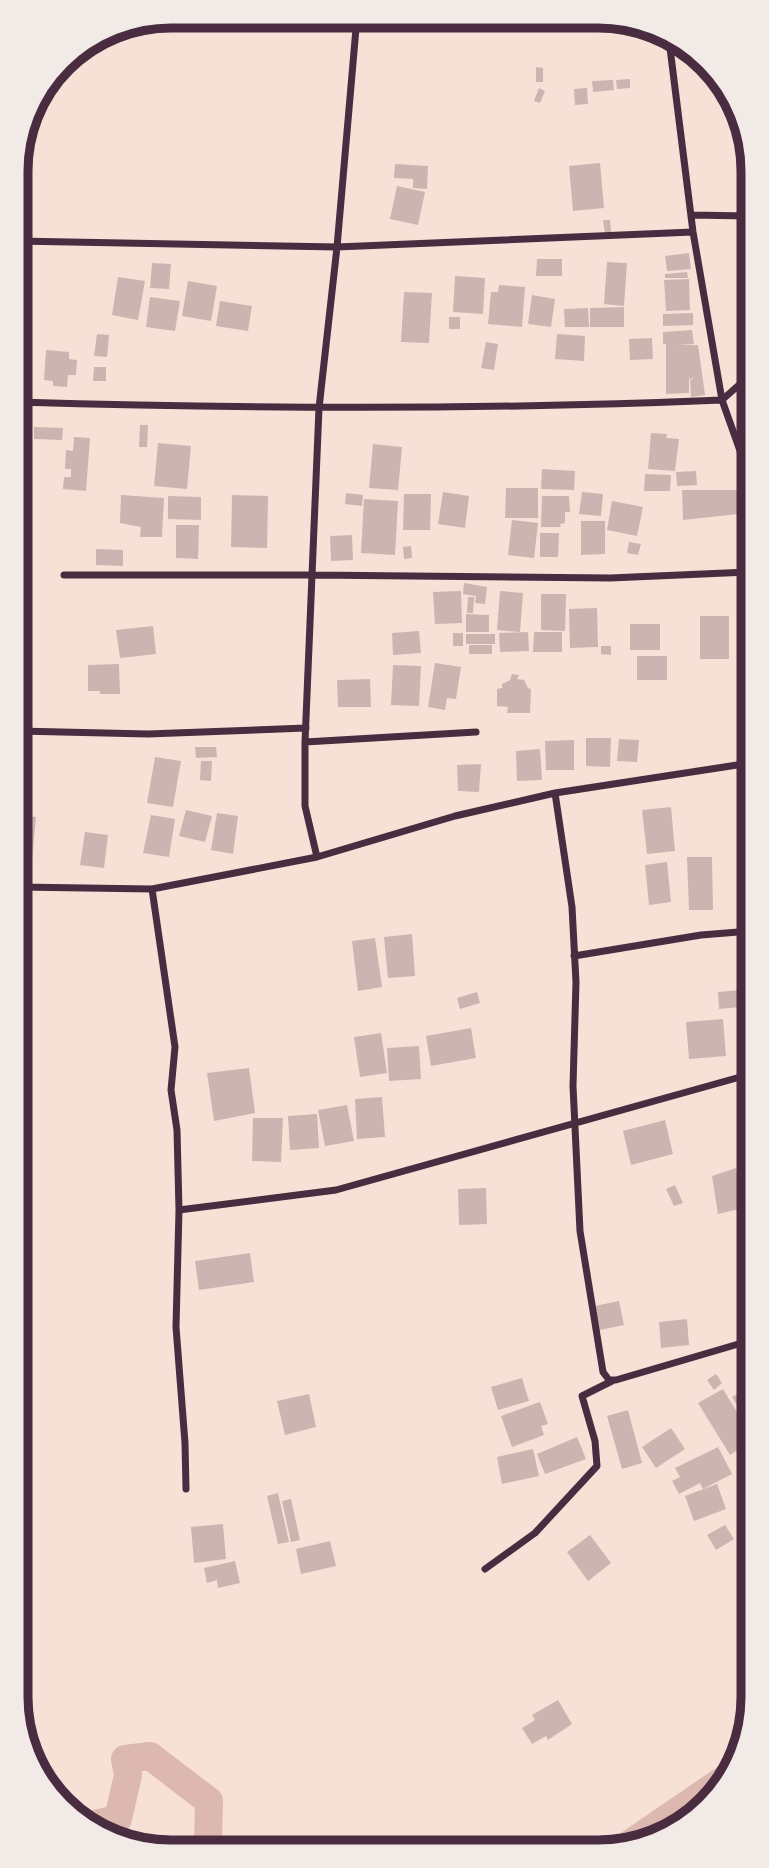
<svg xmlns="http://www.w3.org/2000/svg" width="769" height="1868" font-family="'Work Sans',sans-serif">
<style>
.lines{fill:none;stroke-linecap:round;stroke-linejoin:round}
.river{stroke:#dcb8b0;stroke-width:28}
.building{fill:#ccb4b1}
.minor{stroke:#4a2c40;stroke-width:7}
.rim{fill:none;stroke:#4a2c40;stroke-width:9}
</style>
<rect width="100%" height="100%" fill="#f7e1d7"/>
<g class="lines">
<path class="river" d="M94,1824L118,1819L128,1775L125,1759L150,1756L209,1801L208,1845L214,1849
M625,1847L726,1778"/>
</g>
<path class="building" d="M536,67L543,68V82H536Z
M630,79V88L617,89L616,80Z
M613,80L614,90L593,92L592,81Z
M539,88L545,91L540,103L534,101Z
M587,88L588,104L575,105L574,89Z
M600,163L604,208L573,211L569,166Z
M395,164L428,166L427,189L413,188V179L394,178Z
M397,186L425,192L418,225L390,219Z
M603,220H610L611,232L605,233Z
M689,253L691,269L667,271L665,256Z
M537,259H562V276H536Z
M607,262L627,263L624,306L604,304Z
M152,263L171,264L169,289L150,288Z
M687,272L688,278H665V274Z
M455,276L485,278L483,314L453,312Z
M118,277L145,281L138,320L112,315Z
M689,279L690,310L666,311L664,280Z
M188,281L217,286L211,321L182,316Z
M499,285L525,287L522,327L488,324L491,292H498Z
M404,292L432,293L429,343L401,342Z
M532,295L555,299L551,327L528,324Z
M150,297L180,301L175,331L146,327Z
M220,301L252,306L248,331L216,326Z
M624,307V327H590V308Z
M588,308L589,327H565L564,309Z
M693,313V325L663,326V314Z
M449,317H460V329H449Z
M692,330L694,344L678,345H698L705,395L691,397L690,381L696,376L690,380L689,376V393L666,394V344H663V332Z
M741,331L749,332V364L743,363L745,351L739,350Z
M97,334L109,335L107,357L94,356Z
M557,334L585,336L584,361L555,359Z
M652,338L653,359L630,360L629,339Z
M486,342L498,344L494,370L481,368Z
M31,346L32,378H17V347Z
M46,350L69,352V359L77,360L76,375H68L67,387L53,386V381L44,380Z
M94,367H106V381H93Z
M749,404V428H748L742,406Z
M140,425H148L147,447H139Z
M34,427L63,428L62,440L34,439Z
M651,433L667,434L666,438L679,439L675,471L648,469Z
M74,437L90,438L86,491L63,489L64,477H71V469H65L66,450L73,451Z
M158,443L191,446L187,489L154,486Z
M373,444L402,447L398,490L369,488Z
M17,452H28L26,487L17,486Z
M542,469L575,471L574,490L541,489Z
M696,471L697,485L677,486L676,472Z
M645,474L671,475L670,491H644Z
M506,488H538V518H505Z
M682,490H739V514L683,520Z
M443,492L469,496L465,528L438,524Z
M582,492L603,494L601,516L579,514Z
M346,493L363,495L362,506L345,504Z
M404,494H431L430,530H403Z
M121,495L164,498L162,537H140L141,527L120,523Z
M232,495L268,496L267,548L231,547Z
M168,496L201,497V520L168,519Z
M542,496H569L570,512H565V523L560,524L561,527H541Z
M364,499L398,501L395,555L361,553Z
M612,501L643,507L637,536L607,530Z
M512,520L538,523L534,558L508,555Z
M581,521H605V554L581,555Z
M176,525H199L198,559L176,558Z
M540,533H559L558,557H540Z
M352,535L353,560L331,561L330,536Z
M629,542L641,544L638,555L627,553Z
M411,546L412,558L404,559L403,547Z
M96,549L123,550V566L96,565Z
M464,583L487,587L485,604L475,603L476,596L463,594Z
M461,591L462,623L435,624L433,592Z
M500,591L523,593L520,632L497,630Z
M541,594H566L565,631L541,630Z
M468,597H474L473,613H467Z
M597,608L598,647L570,648L569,609Z
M466,614L489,615V632H466Z
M700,616H729V659H700Z
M630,624H660V650H630Z
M153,626L156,654L120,658L116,630Z
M419,631L421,653L393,655L392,633Z
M528,632L529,651L500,652L499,633Z
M534,632H562V652H533Z
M453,633H463V646H453Z
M466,634H495V644H466Z
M469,645H492V654H469Z
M601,646H611V655L601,654Z
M637,656H667V680H637Z
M435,663L461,667L456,699L447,698L445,710L428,707Z
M119,664L120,694H100V691H88V665Z
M393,665L421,666L419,706L391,705Z
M512,674L519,675L517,679L524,680L528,688L531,689L530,713H507L508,707L497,706V689L502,688V684L510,680Z
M370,679L371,707H338L337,680Z
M586,738H611L610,767L586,766Z
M619,739L639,740L637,762L617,761Z
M574,740V770H546L545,741Z
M195,747H216L217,757L196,758Z
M540,749L542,780L517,781L516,751Z
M155,757L181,761L173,807L147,803Z
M201,761H212L211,781L200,780Z
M481,764L479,792L458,791L457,765Z
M671,807L675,851L647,854L642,810Z
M186,810L212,816L205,842L179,836Z
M217,813L238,816L233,854L211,850Z
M18,815L36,817L31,871L18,870Z
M151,815L175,819L169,857L143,853Z
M85,832L108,835L104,868L80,865Z
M687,857H712L713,910H689Z
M667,862L671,902L649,905L645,865Z
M412,934L415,976L388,978L384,937Z
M375,938L382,987L358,991L352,941Z
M751,989V1006L719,1009L718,992Z
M477,992L480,1003L460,1009L457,998Z
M723,1019L726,1056L689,1059L686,1022Z
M471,1028L476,1058L431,1066L426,1036Z
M381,1033L387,1073L360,1077L354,1037Z
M419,1046L421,1079L389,1081L387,1048Z
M249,1068L255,1113L214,1121L207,1073Z
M382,1097L385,1137L357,1139L355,1099Z
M347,1105L354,1141L325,1146L318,1110Z
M317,1114L319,1148L290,1150L288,1116Z
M253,1118H283L281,1162L252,1161Z
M665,1120L673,1154L631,1165L623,1131Z
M736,1168L748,1207L718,1214L712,1176Z
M675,1185L683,1203L674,1206L666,1189Z
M486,1188L487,1224L459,1225L458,1189Z
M250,1253L254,1282L199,1290L195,1261Z
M619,1301L624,1325L595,1331L590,1307Z
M687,1319L689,1345L661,1348L659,1322Z
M716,1374L722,1383L714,1390L707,1380Z
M522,1378L529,1401L498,1410L491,1387Z
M752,1385V1430L732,1397Z
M723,1389L752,1437V1441L730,1455L698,1403Z
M309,1394L316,1427L285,1435L277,1401Z
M540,1402L548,1424L541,1426L544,1435L512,1447L501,1416Z
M628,1410L642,1463L622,1469L607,1416Z
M671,1428L685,1449L656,1468L642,1447Z
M577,1437L586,1459L545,1474L537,1454Z
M718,1447L732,1474L703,1489L700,1483L679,1494L672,1481L680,1477L675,1468Z
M533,1449L539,1476L502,1484L497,1457Z
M717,1484L726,1509L694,1521L685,1496Z
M278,1493L289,1542L278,1544L267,1496Z
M291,1499L300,1540L291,1542L282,1501Z
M223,1524L226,1559L194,1563L191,1527Z
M725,1525L734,1539L716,1550L707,1535Z
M590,1535L611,1563L588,1581L567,1552Z
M330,1541L336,1566L301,1574L296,1549Z
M235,1561L240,1583L218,1588L217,1580L207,1583L204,1568Z
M558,1700L572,1724L548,1740L546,1736L532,1744L522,1728L535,1720L532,1715Z"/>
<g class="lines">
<path class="minor" d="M669,40L693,232L722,400L749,476
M691,215L748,216
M16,241L337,247L693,232
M17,402C252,409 487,410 722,400L749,376
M64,575H313L610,578L749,572
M18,731L148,734L306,728
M305,742L476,732
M555,793L572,907L576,982L573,1086L580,1231L603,1372L609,1380H616L752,1340
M317,857L305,806V742L319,408L337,247L357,17
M18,887L152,889L317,857L455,816L555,793L750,763
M152,889L175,1047L171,1090L177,1130L179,1210L176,1327L185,1443L186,1489
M574,956L701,935L751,931
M179,1210L336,1190L751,1074
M485,1569L535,1533L597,1466L595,1441L582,1396L612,1381"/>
</g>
<path d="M0 0H769V1868H0ZM171 28H598A143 143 0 0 1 741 171V1697A143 143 0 0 1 598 1840H171A143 143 0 0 1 28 1697V171A143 143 0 0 1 171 28Z" fill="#f1eae7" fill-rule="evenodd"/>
<path class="rim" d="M171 28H598A143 143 0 0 1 741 171V1697A143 143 0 0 1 598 1840H171A143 143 0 0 1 28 1697V171A143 143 0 0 1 171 28Z"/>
</svg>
